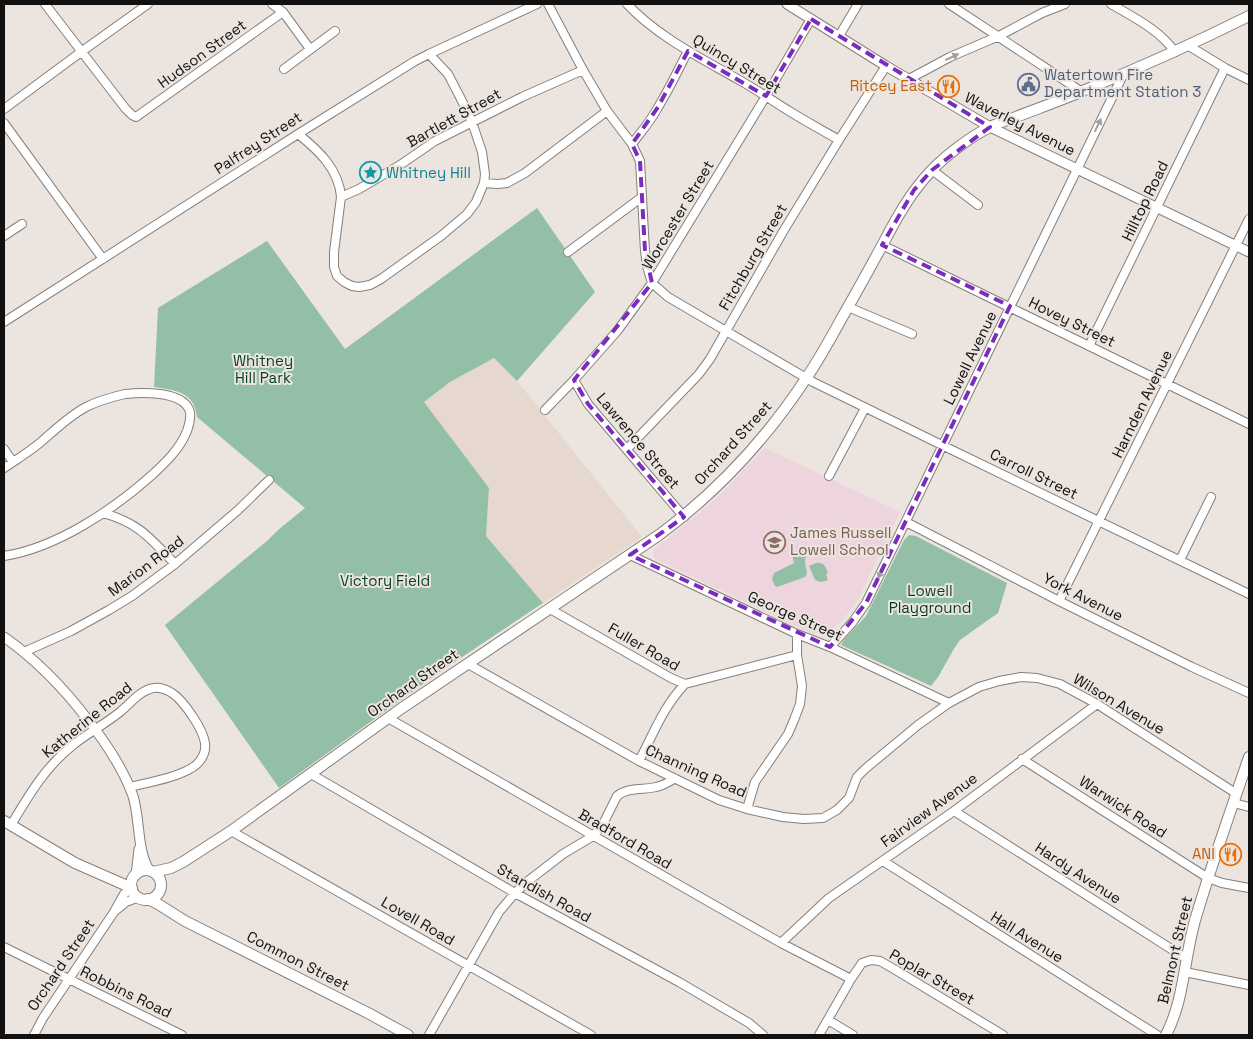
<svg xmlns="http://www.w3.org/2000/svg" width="1253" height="1039" font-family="'Space Grotesk',sans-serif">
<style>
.built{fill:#e6d8cf}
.education{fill:#edd4dd}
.green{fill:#93bfa6}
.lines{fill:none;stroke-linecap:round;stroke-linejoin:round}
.minor-casing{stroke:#857f7b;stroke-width:10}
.tertiary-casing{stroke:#857f7b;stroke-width:11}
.secondary-casing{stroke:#857f7b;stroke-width:12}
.minor{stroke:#fff;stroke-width:8}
.tertiary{stroke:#fff;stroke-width:9}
.secondary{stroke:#fff;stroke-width:10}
.oneway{fill:#a1a09f}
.marked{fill:none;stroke:#7b2cbf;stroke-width:4;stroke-dasharray:10 6;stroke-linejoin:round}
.labels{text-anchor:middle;stroke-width:4;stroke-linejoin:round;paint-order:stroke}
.street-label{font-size:15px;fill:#13110f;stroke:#ebe4df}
.service-label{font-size:15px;fill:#4e5e75;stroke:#ebe4df;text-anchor:start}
.food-label{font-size:15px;fill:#c56008;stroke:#ebe4df;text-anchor:end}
.culture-label{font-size:15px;fill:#0d838f;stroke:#ebe4df;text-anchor:start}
.park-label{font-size:15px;fill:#043c25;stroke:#ebe4df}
.education-label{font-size:15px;fill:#785e54;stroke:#ebe4df;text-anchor:start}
</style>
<rect width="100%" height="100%" fill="#ebe4df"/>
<path class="built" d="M494,358L517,381L642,537L543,603L486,536L489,488L424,402L450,382Z"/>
<path class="education" d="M765,448L900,512L859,598L845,617L831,630L823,633H811L798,627L655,559L653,555L654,549L673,535L719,496Z"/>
<path class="green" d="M537,208L595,292L517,381L494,358L450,382L424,402L489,488L486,536L543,603L438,673L279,788L165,625L267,541L278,530L305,508L197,417C195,392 175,390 154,387L158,308L267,241L345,349Z
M909,535L916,536L1007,583L998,613L960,640L955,647L938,677L931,686L841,645L843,641L866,616L904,540Z
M800,550C808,552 806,555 805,562C805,566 807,570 807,574L805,577L777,587L775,586L772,579L774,573L794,563L792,555L793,553Z
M816,563C824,562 826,567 828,574H826L828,580L821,582L815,580L809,566Z"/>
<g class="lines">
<defs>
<path id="minor" d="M45,4L125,108L132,115L136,117L283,12
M272,4L283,12L310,49
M548,4L583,70L607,111L632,144
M627,4C658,37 701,58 741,81C757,90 773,101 789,111C805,121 822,130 839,140
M949,4L1082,92
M1111,4C1133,17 1160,30 1175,52
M839,36L858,4
M1189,46L1225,68L1249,80
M688,51C678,70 669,90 657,109C650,122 641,132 632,144L640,161L645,251L647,266L652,283L668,297L813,382L952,450L1249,594
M284,69L335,31
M909,79L950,57L999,36L1042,13L1065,4
M4,109L81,52L148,4
M4,123L103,259
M298,134C318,150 339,169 341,197L334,252V267L337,276L344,282L352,286L359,287L370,285L381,279L441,236L467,214L476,202L484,183L485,174L482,152L472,122L461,99L448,74L429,54
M932,170L978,205
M484,183L498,184L507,183L525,173L607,111
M341,197L359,189L400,165L435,141L522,97L583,70
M4,236L22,224
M882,245L1249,424
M568,252L642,197
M848,307L912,334
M4,322L298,134L415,61L429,54L537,4
M1089,346L1225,68
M574,380L588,404L684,517
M545,410L574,380L618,330L652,283L766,96L811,19
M4,449L13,462
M627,449L699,374L710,359L784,230L839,140L886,66
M4,468C16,460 29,452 41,442C55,430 69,416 86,407C98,401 112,397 125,394C142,392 180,391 189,409C192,415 189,425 187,431C180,449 165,463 152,475C113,510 56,548 4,556
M829,476L865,408
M103,513C139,523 150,538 175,564
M906,522L1059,601L1192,667L1249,693
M630,555L797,634L830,647L949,703
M1180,560L1211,497
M1059,601L1249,219
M550,609L671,678L685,684L797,655V634
M830,647L852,623L866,603L1123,75
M24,652L71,631L109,610L132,596L175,564L237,511L269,480
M468,664L639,761L719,800L747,809L783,817L804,819L823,818L837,810L849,798L857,777L865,769L918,725L949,703L979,687L999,681L1021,677L1037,678L1060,684L1097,704L1237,794
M388,718L716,906L781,943L851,979
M1022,759L1208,878L1222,883L1249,888
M639,761C654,733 663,707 685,684
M311,774L515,893L679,982L749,1023L763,1035
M1234,803L1249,807
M747,809L755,782L788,734L794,720L800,704L802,686L797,655
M954,811L1187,959
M11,825C29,795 45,767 73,745C88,733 105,724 120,712C130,704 140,690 154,688C160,687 167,690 172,693C184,701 203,729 205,743C206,750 203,758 197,764C185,776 147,783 129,787
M231,831L591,1035
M883,861L1157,1035
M132,888L124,894L114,912L126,902L139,897
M781,943L829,898L954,811L1097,704
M4,947L182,1035
M1185,972L1249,985
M828,1020L853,1035
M34,1035L43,1018L114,912
M429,1035L499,912L515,893L528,881L563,854L593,836L602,826L617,796C627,787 644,790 656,787C663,786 668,782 674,779
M819,1035L851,979L862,963L871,960L880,961L894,969L1003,1035"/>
<path id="tertiary" d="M787,4L886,66L990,127L1249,252
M4,637C38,661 63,687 88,720C106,743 123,768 133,796C140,818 137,851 149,870
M136,875L139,849"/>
<path id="secondary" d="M4,821L75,863L132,888
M131 885a15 15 0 1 1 30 0a15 15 0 1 1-30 0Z
M153,872L171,868L183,862L231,831L402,708L659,535C717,492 767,438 807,377C822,355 835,330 848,307C860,286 872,264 884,242C897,217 911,192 931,171C946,155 970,137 990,127C998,123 1008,120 1016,117C1039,108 1062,100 1085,90C1141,67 1195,43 1249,16
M148,899L158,904L185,921L368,1013L408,1035
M1166,1035C1185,998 1184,956 1196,917C1212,863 1231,810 1249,757"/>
</defs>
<use href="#minor" class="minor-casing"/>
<use href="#tertiary" class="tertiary-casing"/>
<use href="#secondary" class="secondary-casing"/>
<use href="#minor" class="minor"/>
<use href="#tertiary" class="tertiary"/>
<use href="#secondary" class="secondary"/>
</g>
<defs><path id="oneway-solid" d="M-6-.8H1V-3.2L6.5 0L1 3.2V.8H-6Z" transform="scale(1.25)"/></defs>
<g class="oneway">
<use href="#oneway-solid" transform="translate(952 57) rotate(-25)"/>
<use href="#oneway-solid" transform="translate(1098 125) rotate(-64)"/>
<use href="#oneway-solid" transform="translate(881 572) rotate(115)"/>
</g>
<path class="marked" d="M811,19L990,127L932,170L914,190L882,245L1010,306L866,603L830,647L630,555L684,517L588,404L574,380L652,283L645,251L640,161L632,144L658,107L688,51L766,96Z"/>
<defs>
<symbol id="civic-ring" viewBox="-11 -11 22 22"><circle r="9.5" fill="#ebe4df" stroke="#5c6f8a" stroke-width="1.5"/><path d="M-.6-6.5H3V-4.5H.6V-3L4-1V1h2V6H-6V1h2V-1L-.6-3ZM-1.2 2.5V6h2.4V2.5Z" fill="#5c6f8a"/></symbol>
<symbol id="restaurant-ring" viewBox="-11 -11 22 22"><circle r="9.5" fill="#ebe4df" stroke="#e8710a" stroke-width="1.5"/><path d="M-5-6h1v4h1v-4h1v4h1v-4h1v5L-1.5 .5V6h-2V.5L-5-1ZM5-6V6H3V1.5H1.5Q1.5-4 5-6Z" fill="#e8710a"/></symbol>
<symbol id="sight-ring" viewBox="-11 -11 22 22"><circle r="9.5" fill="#ebe4df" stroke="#0f9aa8" stroke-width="1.5"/><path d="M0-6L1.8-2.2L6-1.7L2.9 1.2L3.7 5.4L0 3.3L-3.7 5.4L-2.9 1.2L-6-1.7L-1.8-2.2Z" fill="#0f9aa8"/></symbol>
<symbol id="school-ring" viewBox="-11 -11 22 22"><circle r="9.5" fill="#ebe4df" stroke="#8d6e63" stroke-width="1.5"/><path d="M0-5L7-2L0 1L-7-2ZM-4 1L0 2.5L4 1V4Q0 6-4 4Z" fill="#8d6e63"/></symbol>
</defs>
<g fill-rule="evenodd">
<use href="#civic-ring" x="1016" y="72" width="25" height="25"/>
<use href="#restaurant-ring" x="936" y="74" width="25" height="25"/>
<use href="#sight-ring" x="358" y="160" width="25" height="25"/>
<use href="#school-ring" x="762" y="530" width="25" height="25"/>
<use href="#restaurant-ring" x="1218" y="842" width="25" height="25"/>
</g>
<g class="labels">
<g class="street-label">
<text transform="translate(202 54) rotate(-36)" y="5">Hudson Street</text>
<text transform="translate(737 64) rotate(31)" y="5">Quincy Street</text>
<text transform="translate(454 118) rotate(-29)" y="5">Bartlett Street</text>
<text transform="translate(1020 124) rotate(27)" y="5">Waverley Avenue</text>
<text transform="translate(258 143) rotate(-33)" y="5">Palfrey Street</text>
<text transform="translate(1145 201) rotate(-64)" y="5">Hilltop Road</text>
<text transform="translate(678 215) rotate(-59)" y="5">Worcester Street</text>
<text transform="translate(753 257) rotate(-60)" y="5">Fitchburg Street</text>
<text transform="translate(1072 322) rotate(26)" y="5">Hovey Street</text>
<text transform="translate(970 358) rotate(-64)" y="5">Lowell Avenue</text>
<text transform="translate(1142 404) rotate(-64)" y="5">Harnden Avenue</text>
<text transform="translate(638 441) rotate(50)" y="5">Lawrence Street</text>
<text transform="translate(733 443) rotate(-48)" y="5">Orchard Street</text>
<text transform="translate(1034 474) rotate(26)" y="5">Carroll Street</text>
<text transform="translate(146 566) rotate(-37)" y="5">Marion Road</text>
<text transform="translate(1083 597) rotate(27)" y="5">York Avenue</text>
<text transform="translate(795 616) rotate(24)" y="5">George Street</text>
<text transform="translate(644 647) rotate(30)" y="5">Fuller Road</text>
<text transform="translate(413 683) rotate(-35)" y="5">Orchard Street</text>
<text transform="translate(1119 704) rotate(31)" y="5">Wilson Avenue</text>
<text transform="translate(87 720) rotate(-39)" y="5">Katherine Road</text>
<text transform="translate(696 771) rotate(24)" y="5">Channing Road</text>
<text transform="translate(1123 807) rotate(33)" y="5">Warwick Road</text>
<text transform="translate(929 810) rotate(-36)" y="5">Fairview Avenue</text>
<text transform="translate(625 839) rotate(30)" y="5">Bradford Road</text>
<text transform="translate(1078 873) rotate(33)" y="5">Hardy Avenue</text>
<text transform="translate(544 893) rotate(29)" y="5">Standish Road</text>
<text transform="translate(418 921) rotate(30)" y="5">Lovell Road</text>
<text transform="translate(1027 937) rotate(32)" y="5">Hall Avenue</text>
<text transform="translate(1175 950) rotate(-77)" y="5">Belmont Street</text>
<text transform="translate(298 961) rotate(27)" y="5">Common Street</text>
<text transform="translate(61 965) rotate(-56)" y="5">Orchard Street</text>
<text transform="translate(932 977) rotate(30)" y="5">Poplar Street</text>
<text transform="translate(126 992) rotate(26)" y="5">Robbins Road</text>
</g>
<g class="service-label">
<text x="1044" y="80">Watertown Fire<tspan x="1044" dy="17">Department Station 3</tspan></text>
</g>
<g class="food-label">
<text x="932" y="91">Ritcey East</text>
<text x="1215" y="859">ANI</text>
</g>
<g class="culture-label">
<text x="386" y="178">Whitney Hill</text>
</g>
<g class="park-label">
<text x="263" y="366">Whitney<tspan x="263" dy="17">Hill Park</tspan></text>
<text x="385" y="586">Victory Field</text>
<text x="930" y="596">Lowell<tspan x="930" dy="17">Playground</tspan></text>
</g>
<g class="education-label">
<text x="790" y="538">James Russell<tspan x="790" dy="17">Lowell School</tspan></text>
</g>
</g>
<rect width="1253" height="1039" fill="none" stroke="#13110f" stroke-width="10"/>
</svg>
